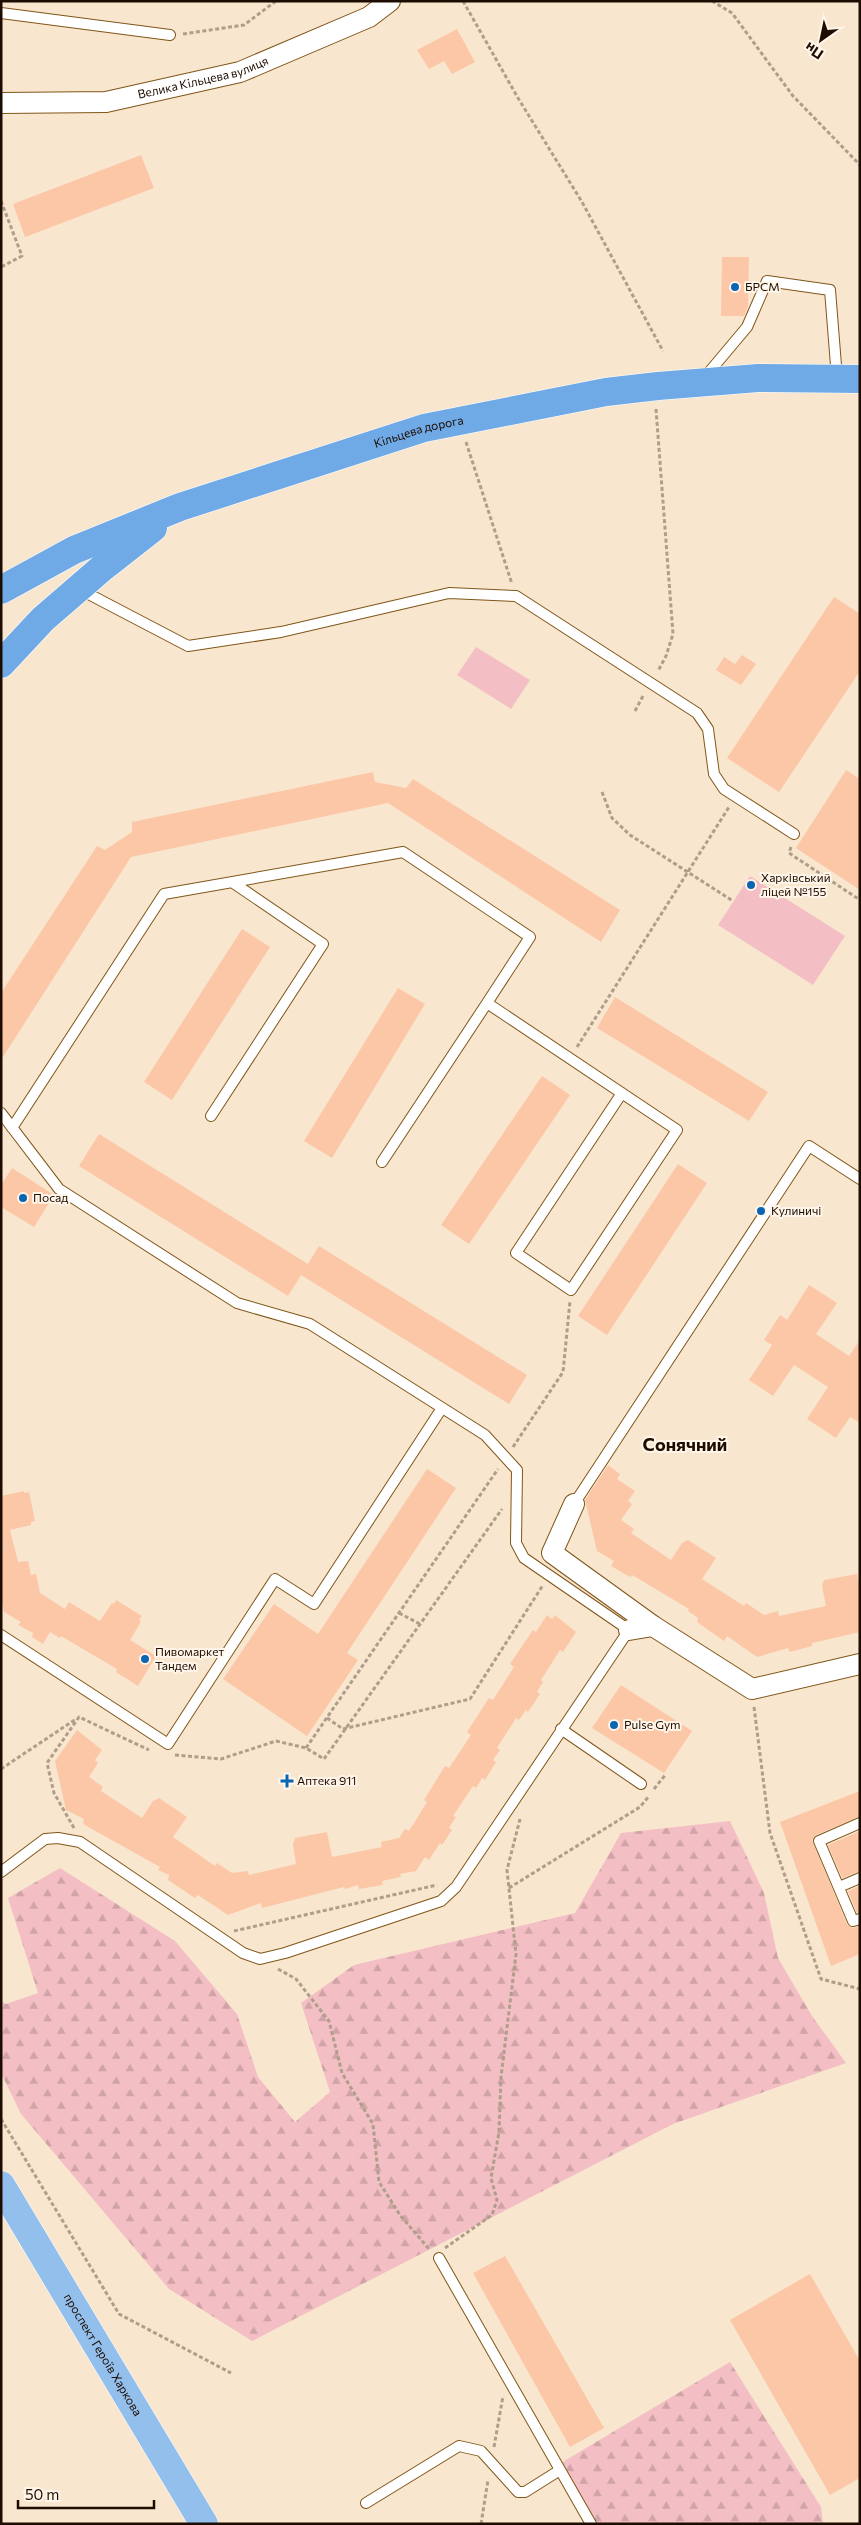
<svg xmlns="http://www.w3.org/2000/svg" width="861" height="2525" font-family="Commissioner,sans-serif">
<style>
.green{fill:#f3bfc4}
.forest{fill:url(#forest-firs)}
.building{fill:#fcc7a7}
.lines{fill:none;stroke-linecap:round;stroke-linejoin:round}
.service-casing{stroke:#805618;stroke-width:12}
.minor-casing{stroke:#805618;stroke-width:22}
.primary-casing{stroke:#fff;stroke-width:29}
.trunk-casing{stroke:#fff;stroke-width:29}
.path{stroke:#b09e8b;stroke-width:3;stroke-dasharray:4 2.5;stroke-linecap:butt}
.service{stroke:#fff;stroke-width:10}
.minor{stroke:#fff;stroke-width:20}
.primary{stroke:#93bfec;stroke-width:28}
.trunk{stroke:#6faae6;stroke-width:28}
.poi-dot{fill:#0a65b2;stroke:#fff5e9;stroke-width:2}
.labels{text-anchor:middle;stroke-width:4;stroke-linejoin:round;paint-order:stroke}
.street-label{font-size:12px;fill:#1d0c00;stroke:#fff5e9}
.poi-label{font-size:12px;fill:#1d0c00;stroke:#fff5e9;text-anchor:start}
.district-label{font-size:18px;font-weight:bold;fill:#1d0c00;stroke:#fff5e9}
</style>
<defs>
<pattern id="forest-firs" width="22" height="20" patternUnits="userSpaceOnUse" patternTransform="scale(1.25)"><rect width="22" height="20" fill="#f3bfc4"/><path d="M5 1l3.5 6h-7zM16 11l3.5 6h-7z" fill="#d0a3a7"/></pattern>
</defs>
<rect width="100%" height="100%" fill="#f9e6cf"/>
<path class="green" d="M476,647L530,680L511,709L457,675Z
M750,876L845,936L813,985L718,925Z"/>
<path class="forest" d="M730,1821L764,1893L778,1958L812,2016L846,2063L673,2124L252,2341L169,2289L21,2114L1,2073V2001L6,2004L38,1993L8,1898L60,1868L175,1941L237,2014L258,2077L295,2122L330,2092L301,2003L354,1965L575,1913L621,1833Z
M730,2362L821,2507L823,2524H594L561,2463Z"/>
<path class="building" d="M457,29L475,62L452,74L444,61L429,69L417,50Z
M141,155L154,188L25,237L13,204Z
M722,257H749L748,307L744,316H721Z
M834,597L860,614V671L779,792L727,758Z
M742,655L756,664L741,685L716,670L724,657L735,664Z
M846,770L860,779V890L796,848Z
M373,772L375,782L406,788L413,779L620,910L601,942L388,803L131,857L1,1060V993L97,846L105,850L132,832V822Z
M242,929L270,947L172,1100L144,1082Z
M398,988L425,1004L332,1158L304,1141Z
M615,997L768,1092L749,1121L597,1028Z
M542,1076L570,1095L469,1244L441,1225Z
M99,1134L308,1264L288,1296L79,1166Z
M678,1164L707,1183L607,1335L578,1316Z
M12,1168L54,1195L34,1227L1,1207V1185Z
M319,1246L527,1375L509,1404L301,1275Z
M809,1285L837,1303L816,1334L849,1356L860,1340V1423L850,1417L836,1438L807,1419L828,1387L794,1365L773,1396L749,1380L772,1345L764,1340L780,1315L787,1320Z
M608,1465L620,1474L617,1479L635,1491L628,1501L632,1504L621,1520L634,1529L631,1533L671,1560L682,1543L688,1540L716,1558L702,1579L744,1606L746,1603L764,1615L778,1611L779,1616L826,1606L822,1586L824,1580L857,1574L860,1589V1632L812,1643V1646L790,1652L788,1648L757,1657L727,1636L724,1641L697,1622L698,1618L688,1611L689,1609L644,1582L632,1575L630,1577L611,1566L614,1561L597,1551L585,1500Z
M427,1469L456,1488L347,1653L358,1660L307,1736L223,1679L274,1604L318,1634Z
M24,1491V1493L29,1492L35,1521L31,1522V1525L10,1530L18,1562L28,1561L31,1575L36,1574L40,1593L65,1609L69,1602L100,1621L112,1603L114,1604L116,1600L142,1616L139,1620L141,1622L130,1640L156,1656L138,1686L116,1672L117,1669L61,1636L60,1638L50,1632L43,1644L32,1637L33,1633L18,1625L21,1622L4,1612L1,1597V1496Z
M547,1615L552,1619L555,1615L576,1632L563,1652L560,1650L541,1680L543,1682L537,1692L540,1694L528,1712L526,1710L519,1720L516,1718L497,1748L500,1750L493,1760L496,1762L485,1780L482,1778L476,1788L473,1786L453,1816L456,1817L449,1828L452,1830L442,1845L440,1843L429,1860L425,1857L416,1871L400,1874L401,1877L382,1881L383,1885L359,1889L358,1885L345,1889L344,1887L262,1908L261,1903L228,1915L198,1895L195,1898L168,1880L169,1875L158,1870L160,1867L83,1824L84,1819L66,1810L55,1761L77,1730L102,1750L95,1760L98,1763L89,1777L103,1787L101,1791L142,1818L153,1801L159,1798L187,1817L173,1837L215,1866L217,1863L232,1873L248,1871L249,1875L296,1864L293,1844L295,1838L327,1832L332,1857L382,1847L381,1842L399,1838L405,1829L409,1831L427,1802L424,1800L445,1766L449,1768L471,1735L467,1732L489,1698L493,1700L514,1667L510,1664L533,1630L536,1632Z
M621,1685L692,1731L664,1773L592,1728Z
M860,1791V1816L816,1835L812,1840L847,1924L852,1928L860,1926V1954L831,1966L780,1822Z
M860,1831V1871L842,1878L828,1845Z
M860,1886V1912L857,1913L848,1891Z
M505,2256L604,2428L570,2447L473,2273Z
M810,2274L860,2361V2478L830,2495L730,2320Z"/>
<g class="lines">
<defs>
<path id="service" d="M1,13L170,35
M705,377L747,327L767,281L830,290L837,378
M79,589L188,646L281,632L449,593L516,596L697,713L708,729L714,774L724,789L794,834
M1,1113L59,1189L237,1303L310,1324L485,1435L517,1470L516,1543L524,1558L629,1630L456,1887L441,1901L285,1953L260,1959L243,1953L80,1842L58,1838L45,1839L1,1872
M211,1116L323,944L232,882
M12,1128L164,894L403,852L530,937L487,1003L677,1130L571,1290L516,1253L622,1093
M382,1162L487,1003
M574,1504L809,1146L860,1179
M1,1635L168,1744L275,1579L314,1604L442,1408
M561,1729L641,1784
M860,1823L819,1841L853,1921L860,1919
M839,1887L860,1878
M439,2258L591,2524
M366,2503L459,2446L481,2451L518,2492H525L560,2470"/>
<g id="minor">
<path id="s1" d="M1,103L106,102L240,72L369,17L390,1"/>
<path d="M574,1504L552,1553L653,1626"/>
<path d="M629,1630L653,1626L752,1689L860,1664"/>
</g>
<g id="primary">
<path id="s2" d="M1,2185L204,2524"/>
</g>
<g id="trunk">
<path id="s3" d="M1,590L74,550L180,507L424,428L606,392L658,386L758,378L860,379"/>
<path d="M1,664L43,619L102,568L153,528"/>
</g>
</defs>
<use href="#service" class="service-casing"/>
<use href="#minor" class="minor-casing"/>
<use href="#primary" class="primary-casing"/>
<use href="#trunk" class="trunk-casing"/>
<path class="path" d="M463,1L518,98L582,202L663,351
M712,1L732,13L793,96L860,165
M183,34L244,25L276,1
M1,201L22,256L1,267
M656,409L673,634L666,656L658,671
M466,442L512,584
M635,711L644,694
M602,792L612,818L630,835L733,901
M791,847L789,853L860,900
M577,1047L729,807
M513,1447L563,1372L570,1301
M399,1613L420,1624
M754,1707L770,1833L821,1979L860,1989
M327,1718L343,1729L470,1699L543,1585
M1,1732V1733
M306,1748L498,1469
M175,1755L221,1759L276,1741L306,1748L324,1759L502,1509
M1,1769L76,1719
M654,1789L666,1774
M74,1828L54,1793L47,1763L79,1717L149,1750
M509,1888L640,1807L649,1796
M234,1931L437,1885
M278,1969L296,1979L329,2021L342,2073L373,2124L379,2182L400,2215L429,2249
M1,2119L119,2314L231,2373
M445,2248L492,2215L497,2200L491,2178L499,2132L501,2077L516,1954L507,1870L520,1819
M494,2447L503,2396
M481,2524L488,2480"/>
<use href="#service" class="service"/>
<use href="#minor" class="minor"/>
<use href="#primary" class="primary"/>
<use href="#trunk" class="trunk"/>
</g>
<g class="poi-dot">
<circle cx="735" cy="287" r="5"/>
<circle cx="751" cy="885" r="5"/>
<circle cx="23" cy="1198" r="5"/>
<circle cx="761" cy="1211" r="5"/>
<circle cx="145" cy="1659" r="5"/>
<circle cx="614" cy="1725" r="5"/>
<path d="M284.5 1773.5h5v5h5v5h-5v5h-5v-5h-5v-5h5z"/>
</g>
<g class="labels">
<g class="street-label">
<text dy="4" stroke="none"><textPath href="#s1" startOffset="205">Велика Кільцева вулиця</textPath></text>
<text dy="4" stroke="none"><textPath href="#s3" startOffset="448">Кільцева дорога</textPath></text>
<text dy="4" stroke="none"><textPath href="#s2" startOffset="198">проспект Героїв Харкова</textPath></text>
</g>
<g class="poi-label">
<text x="745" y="291">БРСМ</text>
<text x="761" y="882">Харківський<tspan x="761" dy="14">ліцей №155</tspan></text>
<text x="33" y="1202">Посад</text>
<text x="771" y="1215">Кулиничі</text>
<text x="155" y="1656">Пивомаркет<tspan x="155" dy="14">Тандем</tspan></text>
<text x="624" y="1729">Pulse Gym</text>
<text x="297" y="1785">Аптека 911</text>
</g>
<g class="district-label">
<text x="685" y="1451">Сонячний</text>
</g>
</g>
<rect width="861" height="2525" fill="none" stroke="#1d0c00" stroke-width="5"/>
<g transform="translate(821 40) rotate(213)" stroke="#fff5e9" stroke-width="4" paint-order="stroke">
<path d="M0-4L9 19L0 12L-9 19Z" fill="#1d0c00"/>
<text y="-8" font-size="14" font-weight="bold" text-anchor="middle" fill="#1d0c00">Пн</text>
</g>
<path d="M18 2500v8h136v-8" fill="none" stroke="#1d0c00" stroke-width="2.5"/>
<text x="25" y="2500" font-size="15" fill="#1d0c00" stroke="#fff5e9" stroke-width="4" paint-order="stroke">50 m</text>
</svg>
